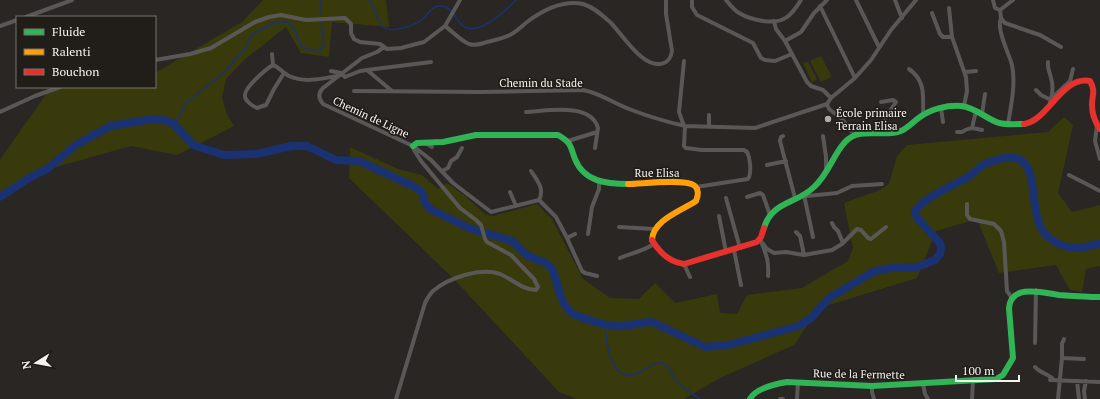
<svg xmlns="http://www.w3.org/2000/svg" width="1100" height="399" font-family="'PT Serif',serif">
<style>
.green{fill:#393a0c}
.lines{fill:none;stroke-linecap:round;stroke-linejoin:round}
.stream{stroke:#1a3271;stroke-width:1.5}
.river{stroke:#1a3271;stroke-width:8}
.street{stroke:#5a5857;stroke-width:4}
.fast{stroke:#30b455;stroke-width:6}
.slow{stroke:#ff9f0a;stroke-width:6}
.jam{stroke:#e5322d;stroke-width:6}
.poi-dot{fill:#aeaba9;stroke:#211d19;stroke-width:1.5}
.labels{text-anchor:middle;stroke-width:3.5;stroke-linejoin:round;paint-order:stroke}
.street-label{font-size:11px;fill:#f5f3f0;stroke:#211d19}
.poi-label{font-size:11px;fill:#f5f3f0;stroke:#211d19;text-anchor:start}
</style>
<rect width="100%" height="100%" fill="#292624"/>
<path class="green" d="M263,0H386L389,27L332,22L329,57L301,53L286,27L244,60L226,79L222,97L226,112L234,126L177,155L131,146L31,174L0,197V160L51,87H155V73L242,22Z
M821,56L832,77L821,82L810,61Z
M807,62H808L817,79L812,82L803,63Z
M1064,117L1073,125L1058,193L1072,212L1100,205V266L1086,269L1082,292L1070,290L1056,265L999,273L977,219L936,231L917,278L819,308L794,345L720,378L684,399H577L559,392L455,280L349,178L350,147L398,169L422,175L438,189L447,183L465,196L485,214L493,216L537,204L552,219L583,279L610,298L639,299L655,283L675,303L717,294L720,313L737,314L747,295L802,288L848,261L853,248L844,203L880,190L889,184L897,156L907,145L1048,132Z"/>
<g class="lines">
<path class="stream" d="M369,0C376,8 377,21 383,27C391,34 416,25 423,19C429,14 431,6 440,6C451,6 453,15 460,23C475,41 505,11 516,0
M321,14V0
M174,124C180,119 181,109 186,103L228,69L235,59L244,50L252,35L256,32L275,23L286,22C305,31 289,51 320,50L324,44L321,22
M605,324C606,342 610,387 640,372C648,368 653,362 662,363C673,368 671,376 678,383C685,389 693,394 700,399"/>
<path class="river" d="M0,197L29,178L47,169L76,145L101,131L111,126L152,119L164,120L174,124L193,145L224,155L257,154L291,146H307L336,160L359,161L413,186L422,192L425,203L430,209L469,228L481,232
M486,233L512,241L528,256L546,263L551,267C559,282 559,307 575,315C590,320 608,328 624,326C633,325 642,322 652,322L705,347L728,345L799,326L811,318L829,298L875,271L892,268L917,267L935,260L940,254L941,248L940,243L917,218L915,211C923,198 954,185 968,177C974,173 979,167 985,164C1046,137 1026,199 1041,228C1045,236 1051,240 1059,244C1071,250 1088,248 1100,243"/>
<path class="street" d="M692,0V7L697,15L753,43L761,58L765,60L775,61L792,54
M726,0C730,5 734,10 739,13C751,20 775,26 787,17C793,13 797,6 801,0
M856,0L879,47
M895,0L902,18
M993,0L995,8L1000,10L1013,0
M820,6L855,78
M949,8L952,37L966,77L967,91L964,106
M1000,10L1001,18L1005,23L1040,35L1061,47
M932,13L940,34L943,37H952
M26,17L72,0
M1001,18C996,30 1009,53 1012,65C1016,83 1011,106 1008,124
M774,21L776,29L785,41L807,82L811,86L823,90L831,98
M0,26L17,20
M445,26C452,31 461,41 469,44C476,46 481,44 487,42C495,40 503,38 510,35C517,31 522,26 527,22C543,10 564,0 583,4C594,7 603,16 611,23C623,35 644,71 664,63C669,61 671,57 672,51L666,14V0
M785,41L801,32L814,13L827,0
M384,47L377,52L362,58L323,88C318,93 318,98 323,104L413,146L431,160L453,183L491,212L539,200C545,189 537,180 531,171
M272,54L273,65
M155,60L190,54L211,48L255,22L269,17L281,15L306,20L345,18L351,24V33L354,39L360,42L380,44L387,49L401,48L424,42L445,26L460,0
M684,61L679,112L684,126
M1048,62C1047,69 1051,75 1052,82C1053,89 1052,97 1050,103
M909,69C926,81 923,96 923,115
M367,70L431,62
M331,71L341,73L345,77L360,71L367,70L392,91
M965,72L976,71
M284,73L274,89L266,105L257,108C252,106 244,100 245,95C245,87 266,69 273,65C279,67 283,73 289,76C304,83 321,79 337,76
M1036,90L1041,95L1051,100
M354,91L480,92L583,90C600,93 613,103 629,109C647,116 667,122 685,126L755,128L827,104
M1052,98L1070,81L1073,69
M941,108L943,122
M0,112L35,96L60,87
M526,112C546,111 591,102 598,128L595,148
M982,114L985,94
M1097,125L1095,141L1100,159
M685,126L684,146L686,148L702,150H744L747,152C750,158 752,173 748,179L696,187
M709,127V115
M972,128L976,111
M957,132H962C968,127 974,128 982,130
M856,134L851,131L842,119L829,109L827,104L831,98L855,78L871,60L891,30L916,0
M875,134L896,102L893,100L881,102
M783,136L781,137L780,141L795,198
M823,136L826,157V170
M568,141L597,132
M424,142L432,147
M767,165L786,161
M442,171L448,168L451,161L457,157L462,148
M1069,175L1100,191
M510,192L516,206
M747,197L760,193L763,195L770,215
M726,198L740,248
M539,200L556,217L567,238
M967,204V215L970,219L994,224L1001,231L1004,242L1007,291L1012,298
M719,216L726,252
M832,223L834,227L838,231L843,243
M619,227L654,229
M796,232L800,236L804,255
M575,234L567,238L582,271L585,273L597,276
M588,234L592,207L599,189V182
M813,237L804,195L807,196L837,193L852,186L882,184
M760,240L767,249L774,253L786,252L804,255L832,250L842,244L857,229L861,230L868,238L871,239L886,227
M762,244C767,256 769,263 768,276
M734,250L741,285
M620,258C629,254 647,250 653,244
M684,264L690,277
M1035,343L1036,290
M1062,358L1084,359
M1035,367C1040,373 1049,374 1054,380
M1050,380L1100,382
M1077,381L1079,399
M923,384L925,394L928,399
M872,386V392L874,399
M396,399L425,303C427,299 430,294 433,291C448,278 481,267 500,274C512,279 523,290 536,290L538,287L534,279L511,255L487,242L485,239L481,225L476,220L460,208L421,161L414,150L413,146
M780,399H783
M797,399L798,382
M972,399L973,380
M1058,399L1062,358V344L1064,339
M1085,399L1084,391L1086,381"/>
<path class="fast" d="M413,146L417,143L443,142L476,135H558C572,143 570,146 575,159C584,182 607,184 628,184
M764,228C772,201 797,204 814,187C828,175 833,155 845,142C860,126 883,138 901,131C908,128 914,121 920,117C931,109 947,105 961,106C975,107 986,119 999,123C1007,125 1016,124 1024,124
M750,399C756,388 775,384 787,382L872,386L996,379L1003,375L1013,358L1009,308C1011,283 1044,293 1059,295C1073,296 1086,297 1100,297"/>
<path class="slow" d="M628,184C642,184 685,178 695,186C699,190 698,196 696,201C681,211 653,220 652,240"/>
<path class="jam" d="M1024,124C1049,120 1061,76 1090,81C1096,92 1092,94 1092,105C1092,114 1095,122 1100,129
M652,240C659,252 670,262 684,264L757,242L761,237L764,228"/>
</g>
<circle class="poi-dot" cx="828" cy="119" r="4"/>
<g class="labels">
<g class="street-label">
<text x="541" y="87">Chemin du Stade</text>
<text transform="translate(371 117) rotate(25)" y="4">Chemin de Ligne</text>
<text x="657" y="177">Rue Elisa</text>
<text transform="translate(859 374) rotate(1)" y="4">Rue de la Fermette</text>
</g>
<g class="poi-label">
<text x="836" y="117">École primaire<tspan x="836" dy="13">Terrain Elisa</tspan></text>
</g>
</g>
<rect x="16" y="16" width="140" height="72" fill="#211d19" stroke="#76736f"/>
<rect x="24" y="29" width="20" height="6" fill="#30b455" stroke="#76736f"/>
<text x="52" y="36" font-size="12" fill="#f5f3f0">Fluide</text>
<rect x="24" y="49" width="20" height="6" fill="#ff9f0a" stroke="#76736f"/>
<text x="52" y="56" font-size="12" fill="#f5f3f0">Ralenti</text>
<rect x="24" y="69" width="20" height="6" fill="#e5322d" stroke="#76736f"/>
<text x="52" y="76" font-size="12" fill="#f5f3f0">Bouchon</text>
<g transform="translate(36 363) rotate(259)" stroke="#211d19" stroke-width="3" paint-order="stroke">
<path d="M0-3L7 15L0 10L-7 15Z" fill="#f5f3f0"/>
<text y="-6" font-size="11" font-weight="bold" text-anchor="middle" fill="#f5f3f0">N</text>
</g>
<path d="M956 375v6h63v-6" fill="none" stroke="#f5f3f0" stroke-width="2"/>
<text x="962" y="375" font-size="12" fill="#f5f3f0" stroke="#211d19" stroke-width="3" paint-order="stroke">100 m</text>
</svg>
